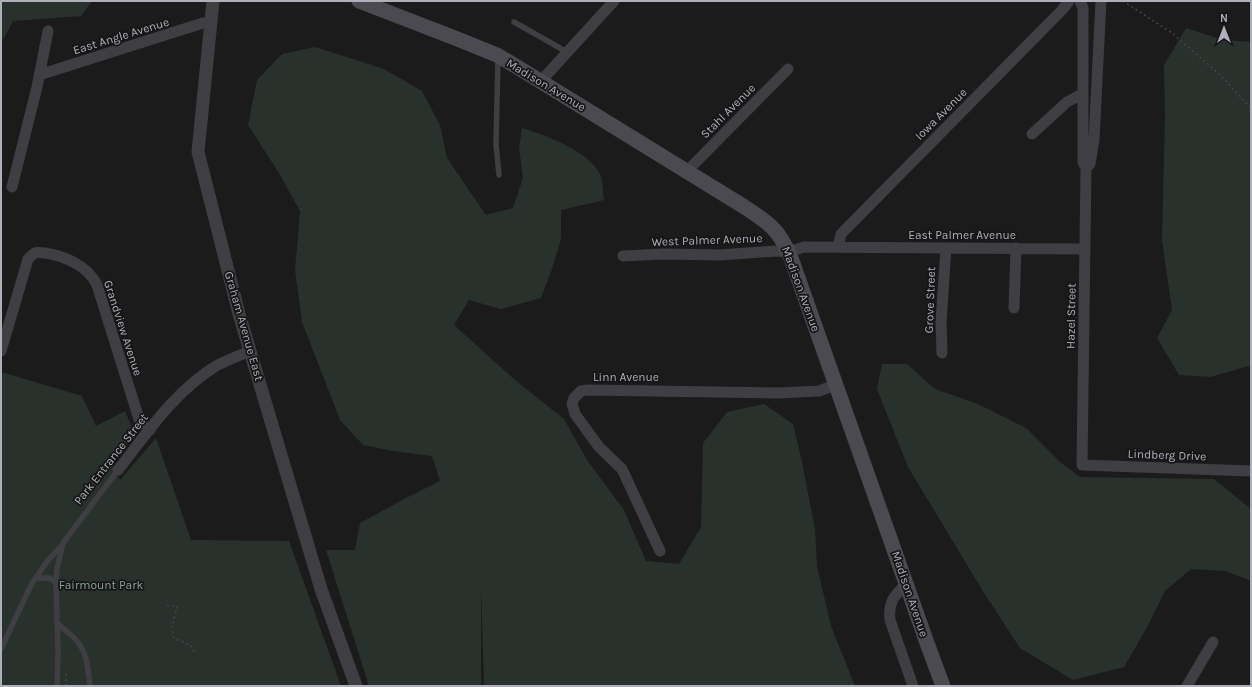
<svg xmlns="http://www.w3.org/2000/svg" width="1252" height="687" font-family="Karla,sans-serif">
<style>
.green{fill:#29312d}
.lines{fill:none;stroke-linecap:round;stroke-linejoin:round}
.path{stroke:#44444a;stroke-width:1.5;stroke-dasharray:2 3;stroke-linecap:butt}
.service{stroke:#3f3e43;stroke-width:5.5}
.minor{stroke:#3f3e43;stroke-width:11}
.tertiary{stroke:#3f3e43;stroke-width:13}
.secondary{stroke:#4b4a51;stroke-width:15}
.labels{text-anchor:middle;stroke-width:3.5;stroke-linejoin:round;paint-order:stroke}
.street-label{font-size:12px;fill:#afafba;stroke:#161617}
.park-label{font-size:12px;fill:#88a393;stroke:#161617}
</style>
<rect width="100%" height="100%" fill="#1b1b1c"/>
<path class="green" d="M1,1H92L81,16L13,21L1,44Z
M1186,28L1223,40L1251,42V365L1249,366L1210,377L1179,375L1157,338L1172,310L1162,240L1165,116L1164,65Z
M315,47L384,69L422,91L440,125L447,158L486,215L513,208L523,178L519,148L522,128C546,136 585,149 599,172C603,179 603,192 604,200L561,210V239L551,272L541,298L501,309L469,300L454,325L515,380L564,419L587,460L624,510L646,561L679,564L701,527L703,443L727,412L764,404L793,424L802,462L815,529L817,566L831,626L855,686H484L481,584V686H369L326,550H355L360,523L402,500L440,481L432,456L393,451L363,445L340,420L302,322L295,270L300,211L279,173L248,125L257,80L282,54Z
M882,364H907L935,389L978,404L1026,428L1060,462L1080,477L1214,479L1251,509V581L1225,571L1191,569L1165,591L1146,629L1124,667L1073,680L1020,648L984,593L908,467L877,389Z
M1,372L82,396L96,426L125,411L135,435L111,463L120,480L156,438L191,540L289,541L341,686H1Z"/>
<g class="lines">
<path class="path" d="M1123,1L1172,33L1219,74L1251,108
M167,605L177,607L172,627L174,637C183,645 194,641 194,654
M66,686V671"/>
<path class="service" d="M514,22L567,52
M498,58L496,144L499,175
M36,578H50L56,583
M57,623C63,629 71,634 76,640C88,653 88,670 90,686
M1,649L32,583L49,559L62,545
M57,686L58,652L56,583L57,569L63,543L118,470"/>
<path class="minor" d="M1080,1L1083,8V162L1086,168
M1101,1L1094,140L1090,164L1086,168L1082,465L1251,471
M39,75L203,23H210
M541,81L614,1
M1032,134L1067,102L1082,94
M687,171L788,69
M12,187L37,87L48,31
M838,247L841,234L1062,10L1069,1
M623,256L663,254L720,255L776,251L789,252L804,247L1085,249
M1014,308L1016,248
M1,351L28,259C30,257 33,254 35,253C38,252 42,253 45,253C65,256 88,266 97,285L139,419L141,424L150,430
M942,353L941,323L946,248
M118,470C147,433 175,391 216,366C227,360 238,356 250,351
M660,551L622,469L599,447L575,414L572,404L574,398L581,391L588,390L779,393L819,391L835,385
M906,584C894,596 888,602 890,620L913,686
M1187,686L1213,642"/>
<path class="tertiary" d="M213,1L198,152L239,314L250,351L321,589L356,686"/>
<path class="secondary" d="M359,1L455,38L497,55L509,62L743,206C768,222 779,229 791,258L927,643L943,686"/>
</g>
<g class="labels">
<g class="street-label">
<text transform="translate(121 36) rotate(-17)" y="4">East Angle Avenue</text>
<text transform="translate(546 85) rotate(31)" y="4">Madison Avenue</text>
<text transform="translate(728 111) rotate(-45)" y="4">Stahl Avenue</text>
<text transform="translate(941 114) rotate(-45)" y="4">Iowa Avenue</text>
<text x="962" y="239">East Palmer Avenue</text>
<text transform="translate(707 240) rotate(-2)" y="4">West Palmer Avenue</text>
<text transform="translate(801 289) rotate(70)" y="4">Madison Avenue</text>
<text transform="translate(930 300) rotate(-88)" y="4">Grove Street</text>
<text transform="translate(1071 316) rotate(-89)" y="4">Hazel Street</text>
<text transform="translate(244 326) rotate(74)" y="4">Graham Avenue East</text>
<text transform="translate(123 328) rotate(72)" y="4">Grandview Avenue</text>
<text x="626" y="381">Linn Avenue</text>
<text transform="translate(1167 455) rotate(2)" y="4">Lindberg Drive</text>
<text transform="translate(111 459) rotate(-52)" y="4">Park Entrance Street</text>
<text transform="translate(910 594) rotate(71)" y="4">Madison Avenue</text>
</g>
<g class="park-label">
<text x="101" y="589">Fairmount Park</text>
</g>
</g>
<rect width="1252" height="687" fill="none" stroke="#afafba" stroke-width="4"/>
<g transform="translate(1224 28)" stroke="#161617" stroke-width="3" paint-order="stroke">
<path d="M0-3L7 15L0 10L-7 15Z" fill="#afafba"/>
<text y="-6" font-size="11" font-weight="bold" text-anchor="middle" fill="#afafba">N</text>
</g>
</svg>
